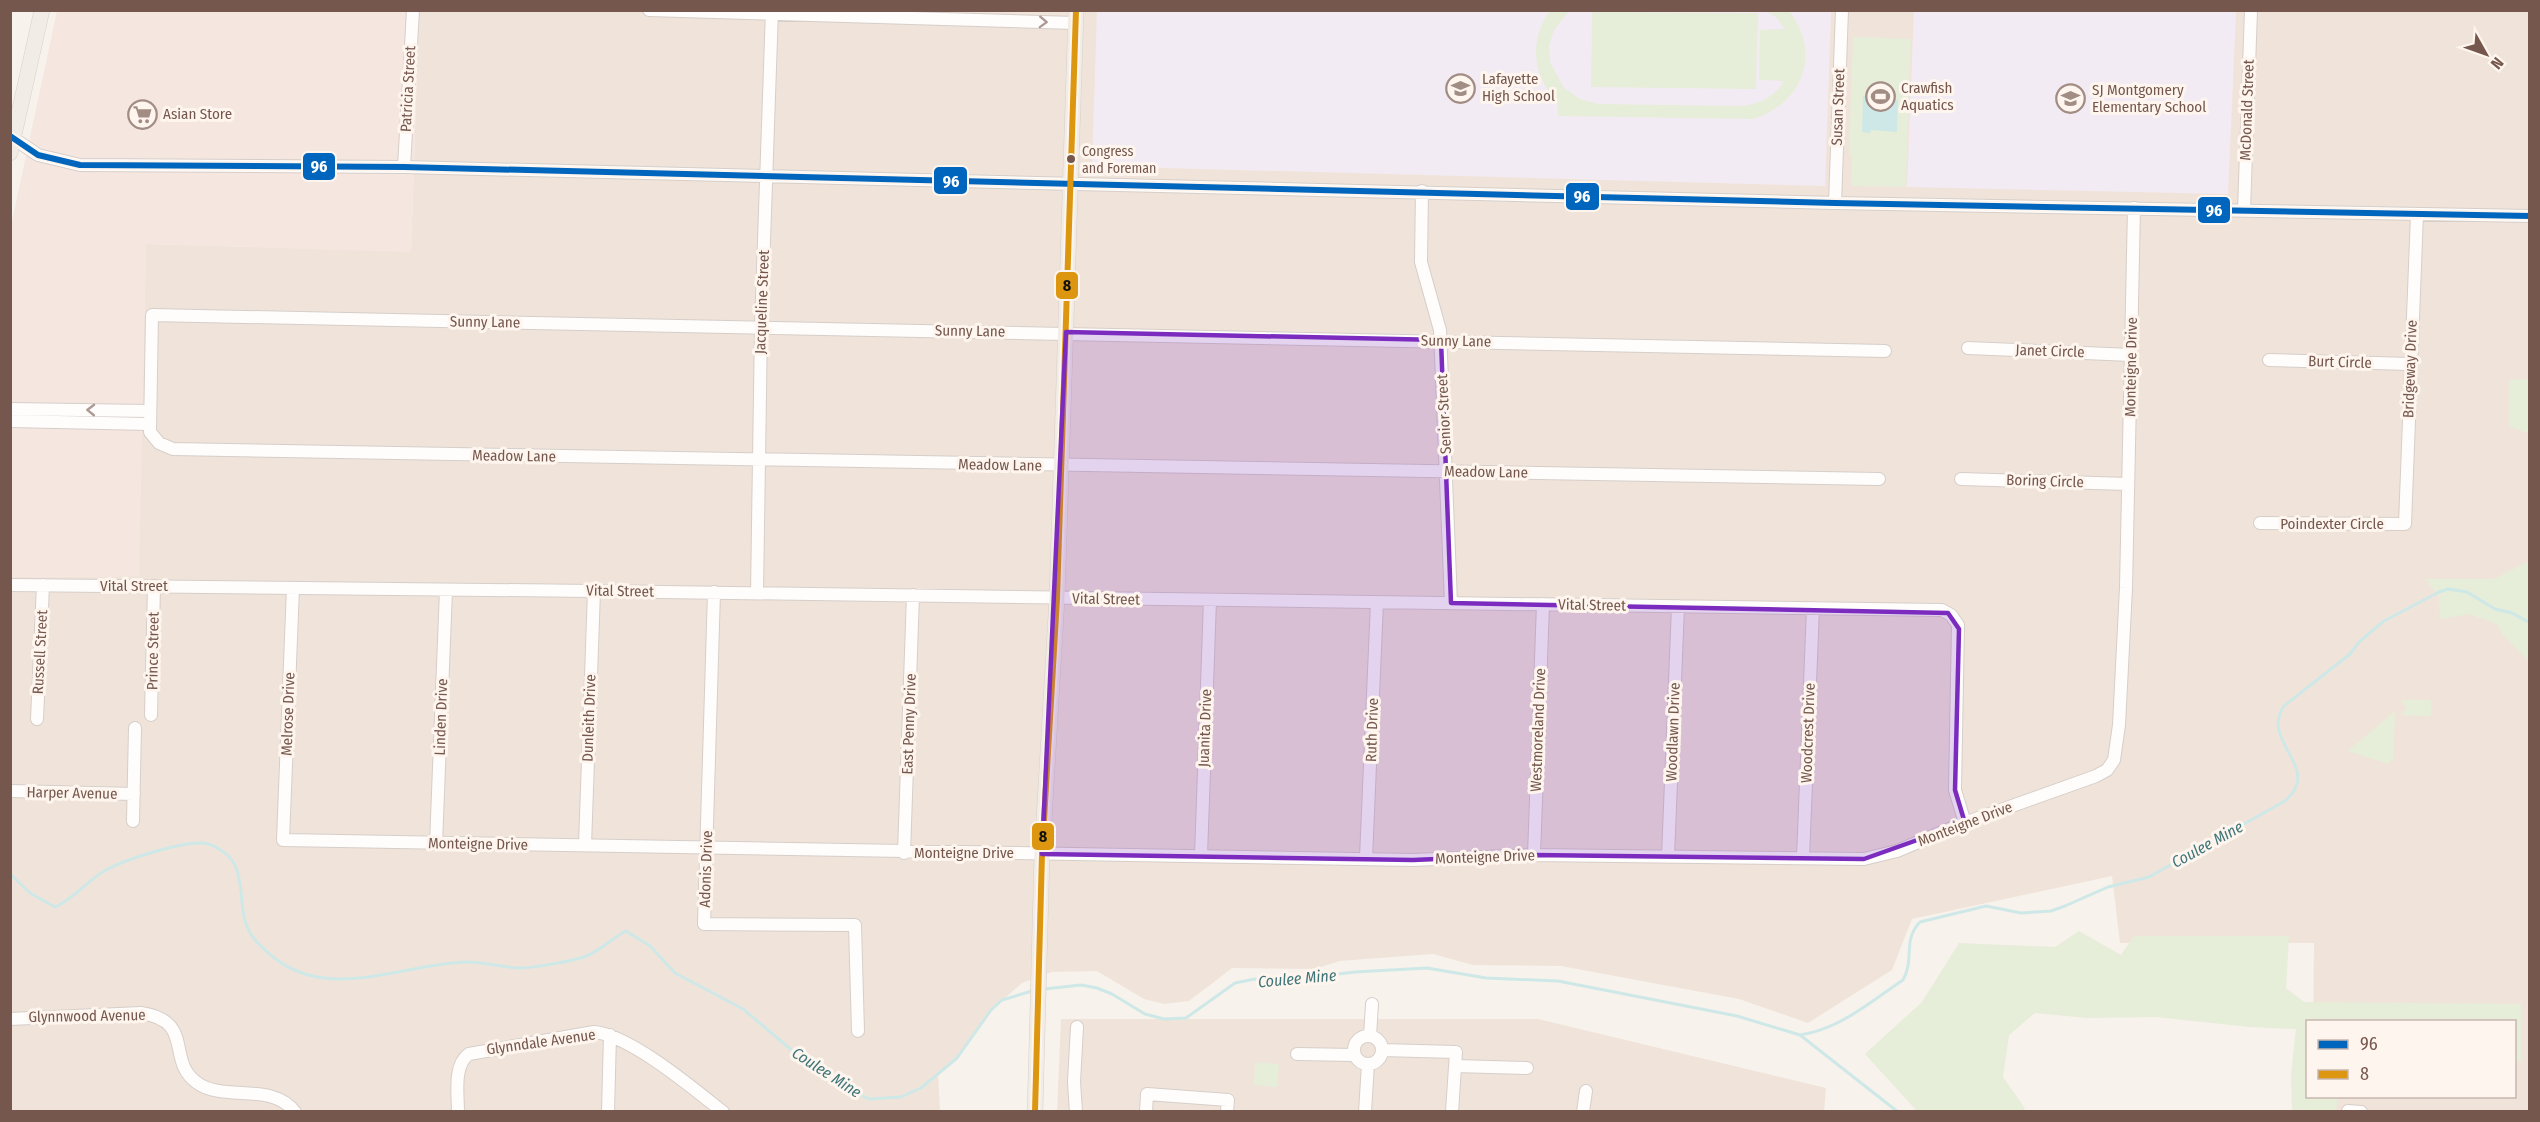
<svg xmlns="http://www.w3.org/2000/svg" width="2540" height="1122" font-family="'Fira Sans Condensed',sans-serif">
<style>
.residential{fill:#f0e4da}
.commercial{fill:#f6e6e0}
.education{fill:#f3ebf3}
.green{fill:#e6edd8}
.water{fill:#cee8e7}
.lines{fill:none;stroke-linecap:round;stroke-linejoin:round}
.stream{stroke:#cee8e7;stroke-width:3}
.minor-casing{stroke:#d6cec9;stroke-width:14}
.major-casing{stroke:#d8cfca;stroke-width:16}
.minor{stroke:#fefdfc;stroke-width:12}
.major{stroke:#f2ece6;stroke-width:15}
.bus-1-casing{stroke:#fef6ee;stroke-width:10}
.bus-2-casing{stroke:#fef6ee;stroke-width:10}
.bus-1{stroke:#0065bd;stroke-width:6}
.bus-2{stroke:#dd960f;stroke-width:6}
.oneway{stroke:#ac9993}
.marked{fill:#7b2cbf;fill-opacity:0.2;stroke:#7b2cbf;stroke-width:4.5;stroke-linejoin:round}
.bus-dot{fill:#75574d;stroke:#fef6ee;stroke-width:2}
.labels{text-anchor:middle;stroke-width:6;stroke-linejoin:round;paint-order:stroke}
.bus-label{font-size:14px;fill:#75574d;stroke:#fef6ee;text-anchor:start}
.poi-label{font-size:15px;fill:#75574d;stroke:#fef6ee;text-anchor:start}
.street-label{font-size:15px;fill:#75574d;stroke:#fef6ee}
.water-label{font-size:16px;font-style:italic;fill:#40767a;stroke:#fef6ee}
.line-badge{stroke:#fef6ee;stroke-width:2}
.badge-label{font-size:16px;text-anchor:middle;font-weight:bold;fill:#fff}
.pale-badge-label{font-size:16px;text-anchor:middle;font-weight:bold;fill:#111}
</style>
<rect width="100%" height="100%" fill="#f7f2ec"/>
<path class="residential" d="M419,11H2529V1111H2310L2311,1097L2514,1096V1022L2313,1021L2314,943H2120L2112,876L1912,919L1892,970L1808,1023L1739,999L1561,966L1473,965L1433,954L1339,961L1315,969L1232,968L1189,1001L1164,1004L1144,999L1097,971L1052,972L1022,983L991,1010L957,1058L938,1074L940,1111H11L10,577L138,576L146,244L411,251Z
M1061,1019H1538L1826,1088L1824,1112H1057Z"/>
<path class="commercial" d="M57,11H419L411,252L146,244L139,576L11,577V226Z"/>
<path class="education" d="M1097,11H1831L1825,186L1092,166Z
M1914,11H2236L2228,194L1907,187Z"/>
<path class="green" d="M1551,10L1569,11L1554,30L1549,46L1550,62L1564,88L1580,99L1598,104L1742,106C1759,104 1775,97 1784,81L1759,80L1760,30L1785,29L1776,17L1766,11H1789C1822,52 1803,105 1752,119L1558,116C1558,97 1555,101 1546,87C1531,62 1533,33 1551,10Z
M1592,12L1758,13L1756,89L1591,87Z
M1853,37L1911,39L1906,187L1851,186L1852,155H1849Z
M2529,379H2530L2529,434L2509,426V380Z
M2529,561V661L2503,635L2497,624L2469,614L2440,619L2439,596L2425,579H2494Z
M2401,700H2431V716L2401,715L2407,709Z
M2395,711L2393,759L2388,764L2348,751Z
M2079,931L2121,955L2134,936H2289L2286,988L2304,1002L2521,1004V1061H2515L2514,1022H2308V1096L2338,1097L2336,1111H2292L2291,1075L2296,1029L2249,1027L2156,1017L2087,1018L2035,1013L2009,1035L2003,1077L2024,1107L2025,1111L1918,1112L1865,1054L1922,1002L1959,943L2055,947Z
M1255,1062L1279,1064L1277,1087L1254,1085Z"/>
<path class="water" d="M1863,96H1872V99L1898,100L1897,132L1871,130L1870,133L1862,132Z"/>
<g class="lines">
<path class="stream" d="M10,874L30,893L55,907C77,897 87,880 106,870C126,859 180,842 202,843C208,843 214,846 219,849C250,866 235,904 249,931C254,941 268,953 277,960C333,1001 406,963 467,962C484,962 500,967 517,968C528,969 572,961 584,957C599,952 612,938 626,931L650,946L675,973L743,1009L794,1052L855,1092L869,1099L901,1097L921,1088L957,1058L991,1010L1002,1000L1032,991
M1044,989L1081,985L1097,988L1112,994L1145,1014L1164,1019L1186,1018L1235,983L1255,979L1288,980L1355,972L1427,968L1486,978L1558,981L1737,1016L1800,1035L1898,1112
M1800,1035C1840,1029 1870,1002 1903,980C1915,959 1902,941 1920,922L1986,906L2021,913L2051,911L2065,906L2108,887L2149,877L2285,801C2324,767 2259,742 2284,706L2350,654L2359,642L2384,621L2439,592L2448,589L2467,592L2495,609L2512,613L2530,623"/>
<defs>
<path id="minor" d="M649,10L1075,23
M10,136L38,155L80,165L404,167L1835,203L2530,216
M404,167L413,10
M1422,191L1421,262L1440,330L1451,603
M1835,203L1842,10
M2244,210L2251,10
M1968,348L2131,355
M2269,360L2410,364
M10,409L149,411
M10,421L149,424
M1879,479L173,449L159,443L150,432L152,315L1885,351
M1961,479L2128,484
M2260,523L2405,524L2417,214
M10,585L594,591L1942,610L1951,615L1958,625L1955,790L1965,823
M293,588L283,840L1413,860L1534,855L1864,859L1897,851L1959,825L2096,776L2107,770L2114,760L2119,725L2126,588L2134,208
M714,592L704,924L855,925L858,1031
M757,593L761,327L772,10
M151,715L154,586
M37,719L43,585
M10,791L134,794
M133,821L135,728
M436,844L446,590
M585,845L594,591
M904,853L913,595
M1534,855L1543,604
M1201,856L1210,600
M1668,857L1678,606
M1366,858L1377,602
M1803,858L1813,608
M10,1019L141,1013C195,1021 166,1059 196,1082C223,1103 272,1081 295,1112
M1370,1036L1372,1004
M1354 1050a14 14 0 1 1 28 0a14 14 0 1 1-28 0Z
M1382,1050L1456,1052L1452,1112
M1297,1054L1355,1055
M1455,1066L1527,1068
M2348,1111L2361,1112
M458,1112C458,1094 453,1065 469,1054L594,1032C630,1035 694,1089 723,1112
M608,1112L610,1035
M1076,1112L1074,1082L1077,1027
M1146,1112L1147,1094L1228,1100L1227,1112
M1365,1112L1368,1064
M1583,1112L1586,1091"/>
<path id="major" d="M10,153L42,10
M1035,1112L1042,854L1057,598L1076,10"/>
</defs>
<use href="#minor" class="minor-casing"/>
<use href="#major" class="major-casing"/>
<use href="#minor" class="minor"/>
<use href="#major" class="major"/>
<defs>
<path id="bus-1" d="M10,136L38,155L80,165L404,167L1835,203L2530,216"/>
<path id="bus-2" d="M1035,1112L1042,854L1057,598L1076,10"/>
</defs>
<use href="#bus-1" class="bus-1-casing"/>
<use href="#bus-2" class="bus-2-casing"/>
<use href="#bus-1" class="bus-1"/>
<use href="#bus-2" class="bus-2"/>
</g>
<defs><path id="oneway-chevron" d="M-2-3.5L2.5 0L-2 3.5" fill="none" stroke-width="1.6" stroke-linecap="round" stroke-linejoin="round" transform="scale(1.5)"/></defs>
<g class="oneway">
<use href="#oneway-chevron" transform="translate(1043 22) rotate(2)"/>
<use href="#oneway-chevron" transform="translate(91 410) rotate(-179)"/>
</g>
<path class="marked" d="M1066,332L1441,340L1451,603L1948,613L1959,629L1955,790L1965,823L1864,859L1534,855L1413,860L1042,854Z"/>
<defs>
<symbol id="school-ring" viewBox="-11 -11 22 22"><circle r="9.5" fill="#fef6ee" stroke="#a28d85" stroke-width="1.5"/><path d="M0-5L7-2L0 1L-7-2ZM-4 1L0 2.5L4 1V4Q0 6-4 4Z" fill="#a28d85"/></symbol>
<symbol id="stadium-ring" viewBox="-11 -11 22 22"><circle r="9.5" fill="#fef6ee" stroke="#a28d85" stroke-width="1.5"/><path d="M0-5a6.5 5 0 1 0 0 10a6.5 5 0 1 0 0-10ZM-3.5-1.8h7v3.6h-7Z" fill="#a28d85"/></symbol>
<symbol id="supermarket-ring" viewBox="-11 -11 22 22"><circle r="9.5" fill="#fef6ee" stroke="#a28d85" stroke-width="1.5"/><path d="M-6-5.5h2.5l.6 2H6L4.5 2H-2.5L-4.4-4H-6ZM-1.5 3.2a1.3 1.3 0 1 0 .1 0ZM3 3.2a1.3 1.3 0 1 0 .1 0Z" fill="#a28d85"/></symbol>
</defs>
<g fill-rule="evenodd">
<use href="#school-ring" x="1444" y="72" width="33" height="33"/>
<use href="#stadium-ring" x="1864" y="80" width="33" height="33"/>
<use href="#school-ring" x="2054" y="82" width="33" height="33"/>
<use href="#supermarket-ring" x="126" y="98" width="33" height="33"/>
</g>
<circle class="bus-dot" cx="1071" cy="159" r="5"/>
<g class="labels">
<g class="bus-label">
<text x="1082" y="156">Congress<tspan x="1082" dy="17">and Foreman</tspan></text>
</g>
<g class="poi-label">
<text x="1482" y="84">Lafayette<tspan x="1482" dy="17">High School</tspan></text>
<text x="1901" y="93">Crawfish<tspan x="1901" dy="17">Aquatics</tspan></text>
<text x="2092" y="95">SJ Montgomery<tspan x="2092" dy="17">Elementary School</tspan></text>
<text x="163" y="119">Asian Store</text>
</g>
<g class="street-label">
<text transform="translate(408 89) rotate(-87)" y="5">Patricia Street</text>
<text transform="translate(1838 107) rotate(-88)" y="5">Susan Street</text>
<text transform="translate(2247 110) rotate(-88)" y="5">McDonald Street</text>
<text transform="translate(762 302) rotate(-88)" y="5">Jacqueline Street</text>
<text transform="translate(485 322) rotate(1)" y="5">Sunny Lane</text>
<text transform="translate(970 331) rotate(1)" y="5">Sunny Lane</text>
<text transform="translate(1456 341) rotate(1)" y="5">Sunny Lane</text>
<text transform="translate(2050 351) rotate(2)" y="5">Janet Circle</text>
<text transform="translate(2340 362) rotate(2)" y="5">Burt Circle</text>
<text transform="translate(2131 367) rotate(-89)" y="5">Monteigne Drive</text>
<text transform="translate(2410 369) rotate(-88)" y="5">Bridgeway Drive</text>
<text transform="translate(1444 414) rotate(-93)" y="5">Senior Street</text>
<text transform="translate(514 456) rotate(1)" y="5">Meadow Lane</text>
<text transform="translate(1000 465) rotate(1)" y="5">Meadow Lane</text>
<text transform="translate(1486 472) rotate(1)" y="5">Meadow Lane</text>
<text transform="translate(2045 481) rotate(2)" y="5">Boring Circle</text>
<text x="2332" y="529">Poindexter Circle</text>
<text x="134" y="591">Vital Street</text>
<text transform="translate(620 591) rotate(1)" y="5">Vital Street</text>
<text transform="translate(1106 599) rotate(1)" y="5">Vital Street</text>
<text transform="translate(1592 605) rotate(1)" y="5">Vital Street</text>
<text transform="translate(153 651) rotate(-89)" y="5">Prince Street</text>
<text transform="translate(40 652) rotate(-87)" y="5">Russell Street</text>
<text transform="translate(288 714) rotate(-88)" y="5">Melrose Drive</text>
<text transform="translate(441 717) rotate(-88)" y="5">Linden Drive</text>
<text transform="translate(589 718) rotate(-88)" y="5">Dunleith Drive</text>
<text transform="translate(909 724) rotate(-88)" y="5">East Penny Drive</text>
<text transform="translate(1205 728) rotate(-88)" y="5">Juanita Drive</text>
<text transform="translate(1372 730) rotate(-88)" y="5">Ruth Drive</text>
<text transform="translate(1538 730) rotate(-88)" y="5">Westmoreland Drive</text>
<text transform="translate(1673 732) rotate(-88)" y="5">Woodlawn Drive</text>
<text transform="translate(1808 733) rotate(-88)" y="5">Woodcrest Drive</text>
<text transform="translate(72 793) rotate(1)" y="5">Harper Avenue</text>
<text transform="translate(1965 824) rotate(-21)" y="5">Monteigne Drive</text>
<text transform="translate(478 844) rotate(1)" y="5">Monteigne Drive</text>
<text x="964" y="858">Monteigne Drive</text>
<text transform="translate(1485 857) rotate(-2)" y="5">Monteigne Drive</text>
<text transform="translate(706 869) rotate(-88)" y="5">Adonis Drive</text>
<text transform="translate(87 1016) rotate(-1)" y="5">Glynnwood Avenue</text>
<text transform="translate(541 1042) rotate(-8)" y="5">Glynndale Avenue</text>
</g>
<g class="water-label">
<text transform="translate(2207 844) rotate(-29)" y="6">Coulee Mine</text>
<text transform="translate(1297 978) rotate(-5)" y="6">Coulee Mine</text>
<text transform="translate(827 1072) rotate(33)" y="6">Coulee Mine</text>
</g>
</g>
<g class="line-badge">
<rect x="302" y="152" width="34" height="29" rx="6" fill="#0065bd"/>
<rect x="933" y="166" width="35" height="29" rx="6" fill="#0065bd"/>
<rect x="1565" y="182" width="35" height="29" rx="6" fill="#0065bd"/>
<rect x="2197" y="196" width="34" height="28" rx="6" fill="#0065bd"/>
<rect x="1055" y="271" width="24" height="29" rx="6" fill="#dd960f"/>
<rect x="1031" y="822" width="24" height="29" rx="6" fill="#dd960f"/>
</g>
<g class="badge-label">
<text x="319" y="172">96</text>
<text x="951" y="187">96</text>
<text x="1582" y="202">96</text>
<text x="2214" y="216">96</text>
</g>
<g class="pale-badge-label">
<text x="1067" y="291">8</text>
<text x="1043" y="842">8</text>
</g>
<rect width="2540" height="1122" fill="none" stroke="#75574d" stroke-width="24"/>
<rect x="2306" y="1020" width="210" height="78" fill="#fef6ee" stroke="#c7b6ae" stroke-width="1.5"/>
<rect x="2318" y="1040" width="30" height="9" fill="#0065bd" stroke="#c7b6ae" stroke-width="1.5"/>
<text x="2360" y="1050" font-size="18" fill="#75574d">96</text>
<rect x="2318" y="1070" width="30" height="9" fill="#dd960f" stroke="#c7b6ae" stroke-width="1.5"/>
<text x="2360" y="1080" font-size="18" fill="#75574d">8</text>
<g transform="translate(2486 54) rotate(130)" stroke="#fef6ee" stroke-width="4.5" paint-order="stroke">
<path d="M0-4.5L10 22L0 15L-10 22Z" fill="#75574d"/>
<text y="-9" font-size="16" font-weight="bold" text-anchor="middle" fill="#75574d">N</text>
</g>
</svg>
